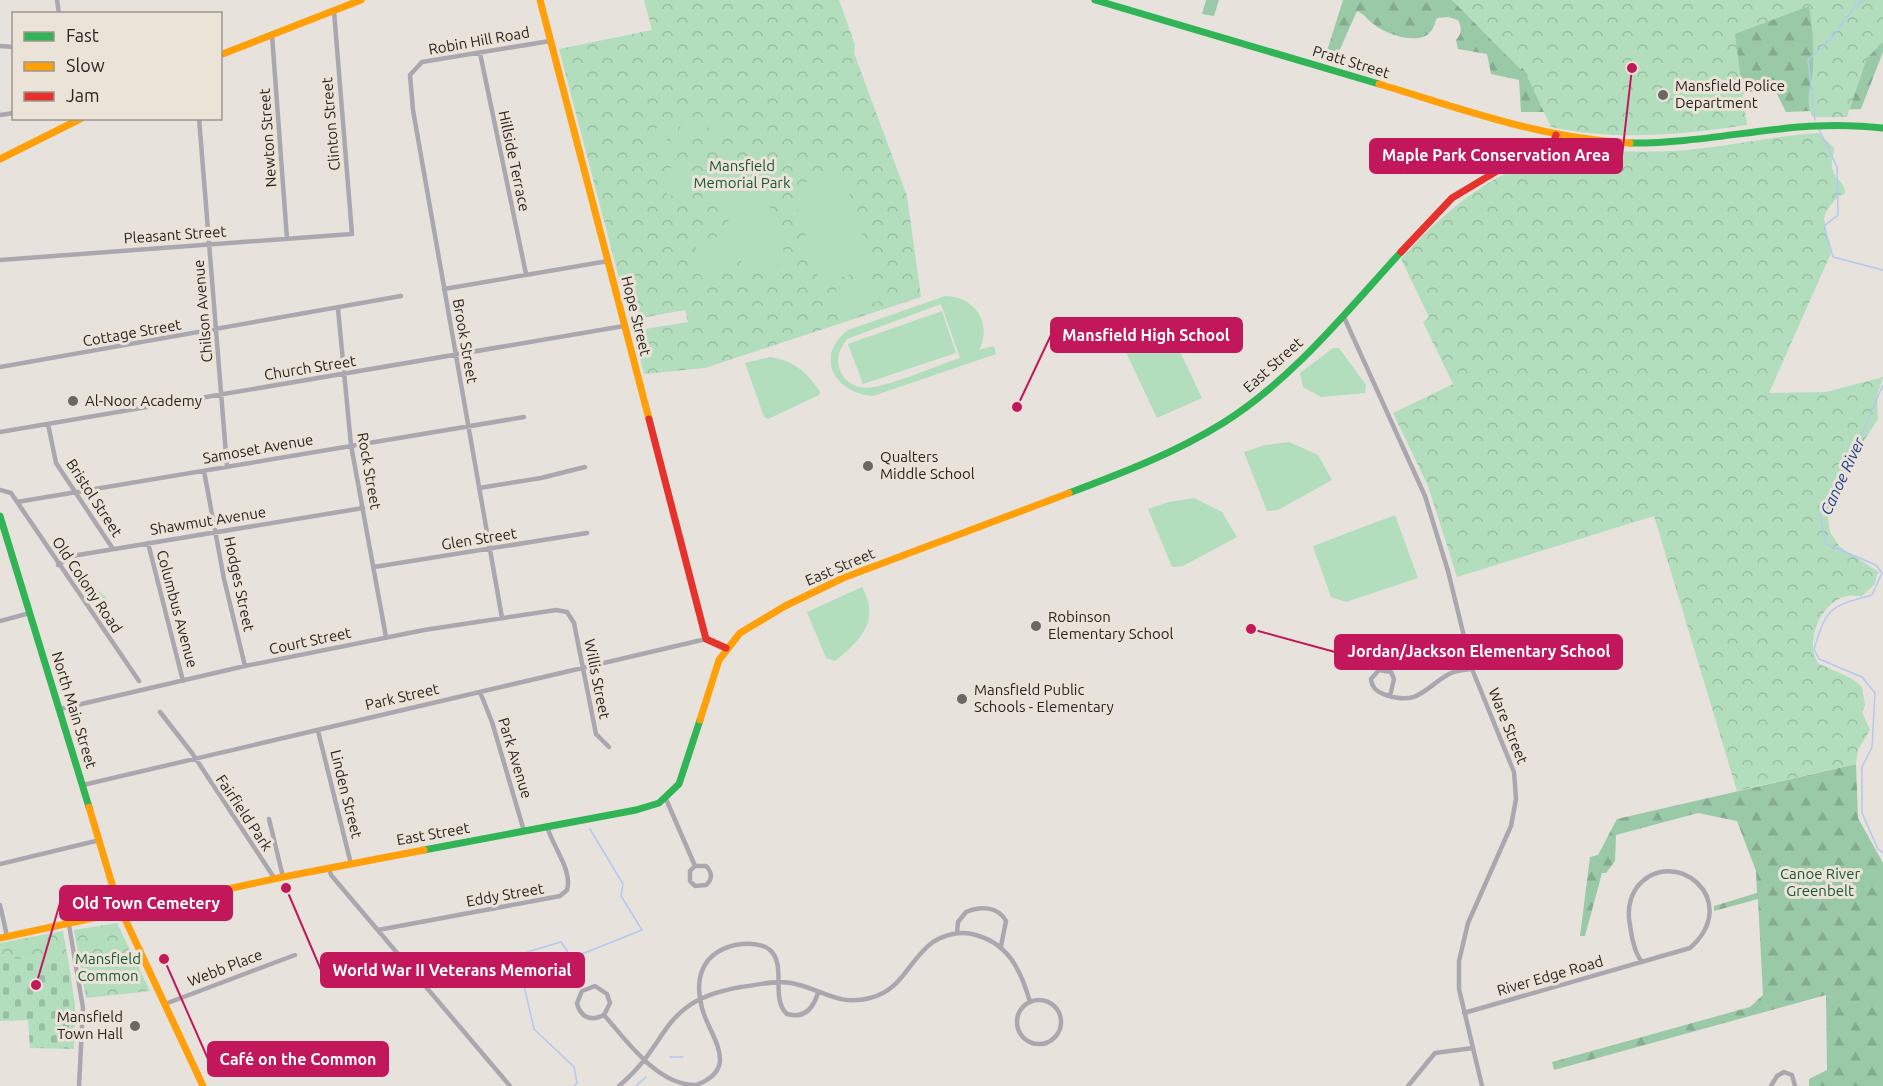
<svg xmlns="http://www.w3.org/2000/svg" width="1883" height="1086" font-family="Ubuntu,sans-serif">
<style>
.forest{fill:url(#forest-firs)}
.cemetery{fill:url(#cemetery-stones)}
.park{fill:url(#park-crowns)}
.pitch{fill:#b3debd;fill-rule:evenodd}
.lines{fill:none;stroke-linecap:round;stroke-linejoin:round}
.stream{stroke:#b4c8f3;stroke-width:1.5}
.street{stroke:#aba7af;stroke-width:4.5}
.fast{stroke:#30b455;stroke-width:7}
.slow{stroke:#ff9f0a;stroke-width:7}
.jam{stroke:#e5322d;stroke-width:7}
.poi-dot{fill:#6b6762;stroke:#ebe2d8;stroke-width:2}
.labels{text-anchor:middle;stroke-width:6;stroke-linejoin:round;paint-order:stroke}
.street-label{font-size:15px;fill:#282521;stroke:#ebe2d8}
.poi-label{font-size:15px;fill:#282521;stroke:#ebe2d8;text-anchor:start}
.park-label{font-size:15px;fill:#175933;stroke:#ebe2d8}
.water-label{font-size:16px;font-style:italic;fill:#1d3f98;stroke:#ebe2d8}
.leader{fill:none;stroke:#c2185b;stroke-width:2}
.callout-dot{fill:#c2185b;stroke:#ebe2d8;stroke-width:2}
.callout{fill:#c2185b;stroke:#c2185b;stroke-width:2}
.callout-label{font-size:16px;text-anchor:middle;font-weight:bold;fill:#fff}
</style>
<defs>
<pattern id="forest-firs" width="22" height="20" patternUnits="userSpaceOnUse" patternTransform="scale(1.5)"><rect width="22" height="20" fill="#9ac9a7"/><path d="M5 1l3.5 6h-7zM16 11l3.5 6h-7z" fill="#85ac8f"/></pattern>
<pattern id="cemetery-stones" width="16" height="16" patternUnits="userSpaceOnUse" patternTransform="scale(1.5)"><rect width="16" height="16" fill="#b3debd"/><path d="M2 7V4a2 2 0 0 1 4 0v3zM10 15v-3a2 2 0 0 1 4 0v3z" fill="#9abea2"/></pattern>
<pattern id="park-crowns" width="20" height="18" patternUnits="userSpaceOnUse" patternTransform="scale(1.5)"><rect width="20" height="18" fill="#b3debd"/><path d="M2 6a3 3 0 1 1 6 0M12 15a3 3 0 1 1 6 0" fill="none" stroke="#9abea2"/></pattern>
</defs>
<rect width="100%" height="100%" fill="#e7e2dc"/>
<path class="forest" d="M1206,0H1219L1214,16L1202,14Z
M1343,0H1483L1548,86L1549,112H1521L1519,80L1491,74L1487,54L1458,49L1456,40C1462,34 1462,27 1458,20L1448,17L1437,18C1435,22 1434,28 1431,31C1420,46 1387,35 1375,25C1367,20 1366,15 1357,11L1336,58L1326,54Z
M1705,0H1883V52L1861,109L1786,112L1773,86L1732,97Z
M1856,764L1858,818L1883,863V1086H1809V1079L1827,1070L1826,995L1554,1070L1552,1062L1750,1007L1763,995L1758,899L1714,911V906L1757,893L1756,871L1737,821L1698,813L1616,835L1615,861L1606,873H1602L1585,936H1580L1590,857L1598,855L1617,819Z"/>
<path class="cemetery" d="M0,955L46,960L69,965L75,1005L74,1049L30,1048L28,1020L0,1021Z"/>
<path class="park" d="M644,0H839L855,45L854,53L907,196L921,297L705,368L644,374L633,331L688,322L685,310L630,320L559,49L652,30Z
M1452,0H1883V42L1867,58L1847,117H1813C1803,100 1813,84 1813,67C1814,47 1812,24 1809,6L1735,34L1747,125C1680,135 1617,141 1551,127L1523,68L1520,69Z
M1819,133L1834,148C1834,155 1831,162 1832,168C1834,179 1846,182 1845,194L1838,196L1826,211L1824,219L1831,253L1769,393L1826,392L1883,377L1877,396L1878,419L1861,445L1834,499L1828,519L1830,532L1840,547L1880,573L1877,574L1875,584L1861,597C1830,586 1801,636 1818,663C1834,672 1849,674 1862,687L1865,705L1862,712L1870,730L1858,750L1856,764L1737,791L1654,516L1457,577L1428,486L1393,413L1453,384L1423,322L1429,317L1401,259C1447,208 1502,161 1573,153C1606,150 1640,153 1673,151C1722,148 1770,136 1819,133Z
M96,589L106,597L107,602L102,607L89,590Z
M117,923L150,991L86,998L74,930Z
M63,931L69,965L46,960L0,955V943Z"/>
<path class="pitch" d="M714,112L720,132L711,135L705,114Z
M701,115L707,136L698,138L692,118Z
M688,119L694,139L685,142L679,122Z
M676,123L682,143L672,146L666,125Z
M663,126L669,147L660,149L654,129Z
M650,130L656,150L647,153L641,133Z
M678,166L688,168L695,182L689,196L681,199L667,194L661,175L665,169Z
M758,168L787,262L745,275L716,180Z
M843,172L872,268L820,284L791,187Z
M712,236L721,238L734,248L737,268L709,276L704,280L701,277L703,272L695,244Z
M877,278L883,300L842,312L836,289Z
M945,296C974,296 993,323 979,350L994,346L996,354L873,396C834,393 814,356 848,330ZM941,304L960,358C938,365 886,388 865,388C854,387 843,380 840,370C835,358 840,349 847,339Z
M942,311L956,353L863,384L848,344Z
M1167,324L1202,398L1157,418L1122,344Z
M1333,348H1339L1366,385L1365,393L1321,397L1303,387L1300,373Z
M770,357C793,361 808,372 820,392L819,395L768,419L764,417L745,363Z
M1289,442L1318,455L1332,480L1278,510L1267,511L1244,452L1265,445Z
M1194,498L1222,512L1237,537L1183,566L1172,567L1148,509L1169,502Z
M1395,515L1418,578L1346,602L1331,597L1313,546Z
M862,587C881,621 860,641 835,661L826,658L807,612Z"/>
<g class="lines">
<path class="stream" d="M1815,120L1808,60L1831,39L1856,5L1864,0
M1818,127L1837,167L1838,215L1824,226L1833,257L1883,270
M1883,385L1831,504L1820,514L1826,544L1876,565L1882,573L1872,595C1830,607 1827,606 1814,649L1819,659L1862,677L1875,693L1872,747L1862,767V813L1878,849L1883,853
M670,1057H683
M574,1086L577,1083L574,1067L534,1029L517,955L561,942L572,958L642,930L621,896L623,884L590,829
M636,1086L646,1077"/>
<path class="street" d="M57,0L59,14
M272,35L287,239
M0,46L14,47
M480,53L526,274
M0,115L14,113
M199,118L227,467
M0,260L352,234L334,11
M444,289L608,261
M338,309L351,445L386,637
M1343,315L1425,496L1448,571L1472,669L1514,772L1516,799L1511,826L1468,923L1459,961V989L1482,1086
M0,367L401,296
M48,424L56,463L113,549
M0,432L624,326
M204,471L224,579L245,666
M479,488L541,478L585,467
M0,490L11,493L139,681
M17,502L524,417
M148,543L183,681
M58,565L72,556L363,508
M374,567L587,533
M502,618L413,110L410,75L422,62L550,41
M0,621L30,613
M480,692L492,722L524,831
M1390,696L1394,679L1391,672L1379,670L1371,679C1372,688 1377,692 1386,695C1419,706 1424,688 1449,674C1456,670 1465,670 1472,669
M60,709L245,666L424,630L556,610L567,612L574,623L596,734L609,747
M160,712L192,753L275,879
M318,731L351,864
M83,785L706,639
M666,799L695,866L690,871V881L695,886L706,885C712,880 713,873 706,866H695
M269,819L283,877
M0,864L100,840
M329,868L331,875L510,1086
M0,905L7,936
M69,925L83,1008L79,1086
M378,930L560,896L567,890C573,870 552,846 547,826
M957,933L958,922L966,912C980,906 998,906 1006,921L1001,946
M1017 1022a22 22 0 1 1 44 0a22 22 0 1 1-44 0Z
M165,1004L295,955
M1464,1013L1690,948C1744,900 1673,843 1637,887C1630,897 1628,906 1629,918C1631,932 1633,951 1642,962
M604,1015L610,1003L607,994L595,986L582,991L577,1003C580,1017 591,1022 604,1015C627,1041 658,1086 696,1085C742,1068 709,1036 702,1008C694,978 702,953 735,945C746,943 760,942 770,950C787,965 770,999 787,1014C804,1019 813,1009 818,993
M619,1086C672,1042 658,1001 741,987C758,985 775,980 791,983C820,988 838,1007 870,998C903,990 908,960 933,942C944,935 959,931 972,934C1008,942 1021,970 1030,1002
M1408,1086L1435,1053L1473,1048
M1771,1086L1777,1076L1784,1072L1792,1075L1795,1086"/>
<path class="fast" d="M1095,0L1379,84
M1630,143C1717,144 1794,117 1883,128
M1069,493C1122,473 1175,453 1223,423C1293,379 1346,312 1401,252
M0,516L89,807
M424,850L636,810L659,803L679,784L700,720"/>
<path class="slow" d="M540,0L649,419
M220,55L361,0
M1379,84C1462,109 1543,139 1630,143
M0,159L82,118
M700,720L719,660L740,633L785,606L843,578L1069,493
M89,807L118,904L203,1086
M0,938L283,877L424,850"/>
<path class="jam" d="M1401,252L1452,198L1502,168L1542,158L1551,149L1556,135
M649,419L706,639L726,648"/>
</g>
<g class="poi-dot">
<circle cx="1663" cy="95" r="6"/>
<circle cx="73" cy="401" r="6"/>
<circle cx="868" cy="466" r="6"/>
<circle cx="1036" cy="626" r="6"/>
<circle cx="962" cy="699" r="6"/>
<circle cx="135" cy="1026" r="6"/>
</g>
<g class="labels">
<g class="street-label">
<text transform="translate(479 41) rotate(-10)" y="5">Robin Hill Road</text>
<text transform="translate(1351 62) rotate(17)" y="5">Pratt Street</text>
<text transform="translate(331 124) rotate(-95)" y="5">Clinton Street</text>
<text transform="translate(268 138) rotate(-94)" y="5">Newton Street</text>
<text transform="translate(514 161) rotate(78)" y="5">Hillside Terrace</text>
<text transform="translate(175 235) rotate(-4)" y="5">Pleasant Street</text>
<text transform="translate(203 311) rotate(-95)" y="5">Chilson Avenue</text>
<text transform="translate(636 316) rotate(76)" y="5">Hope Street</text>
<text transform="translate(132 333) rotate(-10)" y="5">Cottage Street</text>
<text transform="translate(465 341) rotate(80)" y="5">Brook Street</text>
<text transform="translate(1273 365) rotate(-42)" y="5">East Street</text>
<text transform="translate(310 368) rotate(-9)" y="5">Church Street</text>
<text transform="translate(258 449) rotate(-10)" y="5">Samoset Avenue</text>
<text transform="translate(369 471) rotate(80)" y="5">Rock Street</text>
<text transform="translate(94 498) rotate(57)" y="5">Bristol Street</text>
<text transform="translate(208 521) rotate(-9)" y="5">Shawmut Avenue</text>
<text transform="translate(479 539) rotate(-9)" y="5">Glen Street</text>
<text transform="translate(840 567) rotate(-23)" y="5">East Street</text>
<text transform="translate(239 584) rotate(78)" y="5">Hodges Street</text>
<text transform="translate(87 585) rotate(56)" y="5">Old Colony Road</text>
<text transform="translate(177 609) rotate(75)" y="5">Columbus Avenue</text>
<text transform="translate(310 641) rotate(-12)" y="5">Court Street</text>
<text transform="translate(597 679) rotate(79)" y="5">Willis Street</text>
<text transform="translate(402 697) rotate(-13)" y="5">Park Street</text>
<text transform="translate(74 710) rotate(73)" y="5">North Main Street</text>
<text transform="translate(1508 726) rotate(68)" y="5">Ware Street</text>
<text transform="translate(515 758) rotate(73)" y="5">Park Avenue</text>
<text transform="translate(346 794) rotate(76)" y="5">Linden Street</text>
<text transform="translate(244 813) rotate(56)" y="5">Fairfield Park</text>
<text transform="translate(433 834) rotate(-10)" y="5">East Street</text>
<text transform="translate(505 895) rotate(-10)" y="5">Eddy Street</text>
<text transform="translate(225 968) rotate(-21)" y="5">Webb Place</text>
<text transform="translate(1550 976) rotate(-16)" y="5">River Edge Road</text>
</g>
<g class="poi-label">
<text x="1675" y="91">Mansfield Police<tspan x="1675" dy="17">Department</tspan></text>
<text x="85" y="406">Al-Noor Academy</text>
<text x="880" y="462">Qualters<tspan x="880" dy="17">Middle School</tspan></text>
<text x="1048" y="622">Robinson<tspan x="1048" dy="17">Elementary School</tspan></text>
<text x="974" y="695">Mansfield Public<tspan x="974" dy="17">Schools - Elementary</tspan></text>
<text x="123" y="1022" text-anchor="end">Mansfield<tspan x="123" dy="17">Town Hall</tspan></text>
</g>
<g class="park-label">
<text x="742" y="171">Mansfield<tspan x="742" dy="17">Memorial Park</tspan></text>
<text x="1820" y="879">Canoe River<tspan x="1820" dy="17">Greenbelt</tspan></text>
<text x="108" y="964">Mansfield<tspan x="108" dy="17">Common</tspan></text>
</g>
<g class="water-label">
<text transform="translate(1842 476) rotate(-65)" y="6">Canoe River</text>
</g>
</g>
<path class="leader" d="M1632 68L1622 156M1017 407L1051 335M1251 629L1335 652M36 985L60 903M286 888L321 970M164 959L208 1059"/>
<g class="callout-dot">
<circle cx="1632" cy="68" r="6"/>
<circle cx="1017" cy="407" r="6"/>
<circle cx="1251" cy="629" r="6"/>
<circle cx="36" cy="985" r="6"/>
<circle cx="286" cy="888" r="6"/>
<circle cx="164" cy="959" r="6"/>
</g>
<g class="callout">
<rect x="1370" y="139" width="252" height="34" rx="6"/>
<rect x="1051" y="318" width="191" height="34" rx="6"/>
<rect x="1335" y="635" width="287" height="34" rx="6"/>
<rect x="60" y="886" width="172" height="34" rx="6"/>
<rect x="321" y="953" width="263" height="34" rx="6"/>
<rect x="208" y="1042" width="180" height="34" rx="6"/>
</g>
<g class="callout-label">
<text x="1496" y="161">Maple Park Conservation Area</text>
<text x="1146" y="341">Mansfield High School</text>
<text x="1479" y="657">Jordan/Jackson Elementary School</text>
<text x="146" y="909">Old Town Cemetery</text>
<text x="452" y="976">World War II Veterans Memorial</text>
<text x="298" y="1065">Café on the Common</text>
</g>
<rect x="12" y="12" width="210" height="108" fill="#ebe2d8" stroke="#9d968f" stroke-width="1.5"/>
<rect x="24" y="32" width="30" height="9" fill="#30b455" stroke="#9d968f" stroke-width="1.5"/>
<text x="66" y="42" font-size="18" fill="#282521">Fast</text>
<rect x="24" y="62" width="30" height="9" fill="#ff9f0a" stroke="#9d968f" stroke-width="1.5"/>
<text x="66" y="72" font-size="18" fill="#282521">Slow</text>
<rect x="24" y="92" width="30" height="9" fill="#e5322d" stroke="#9d968f" stroke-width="1.5"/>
<text x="66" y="102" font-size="18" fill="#282521">Jam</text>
</svg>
